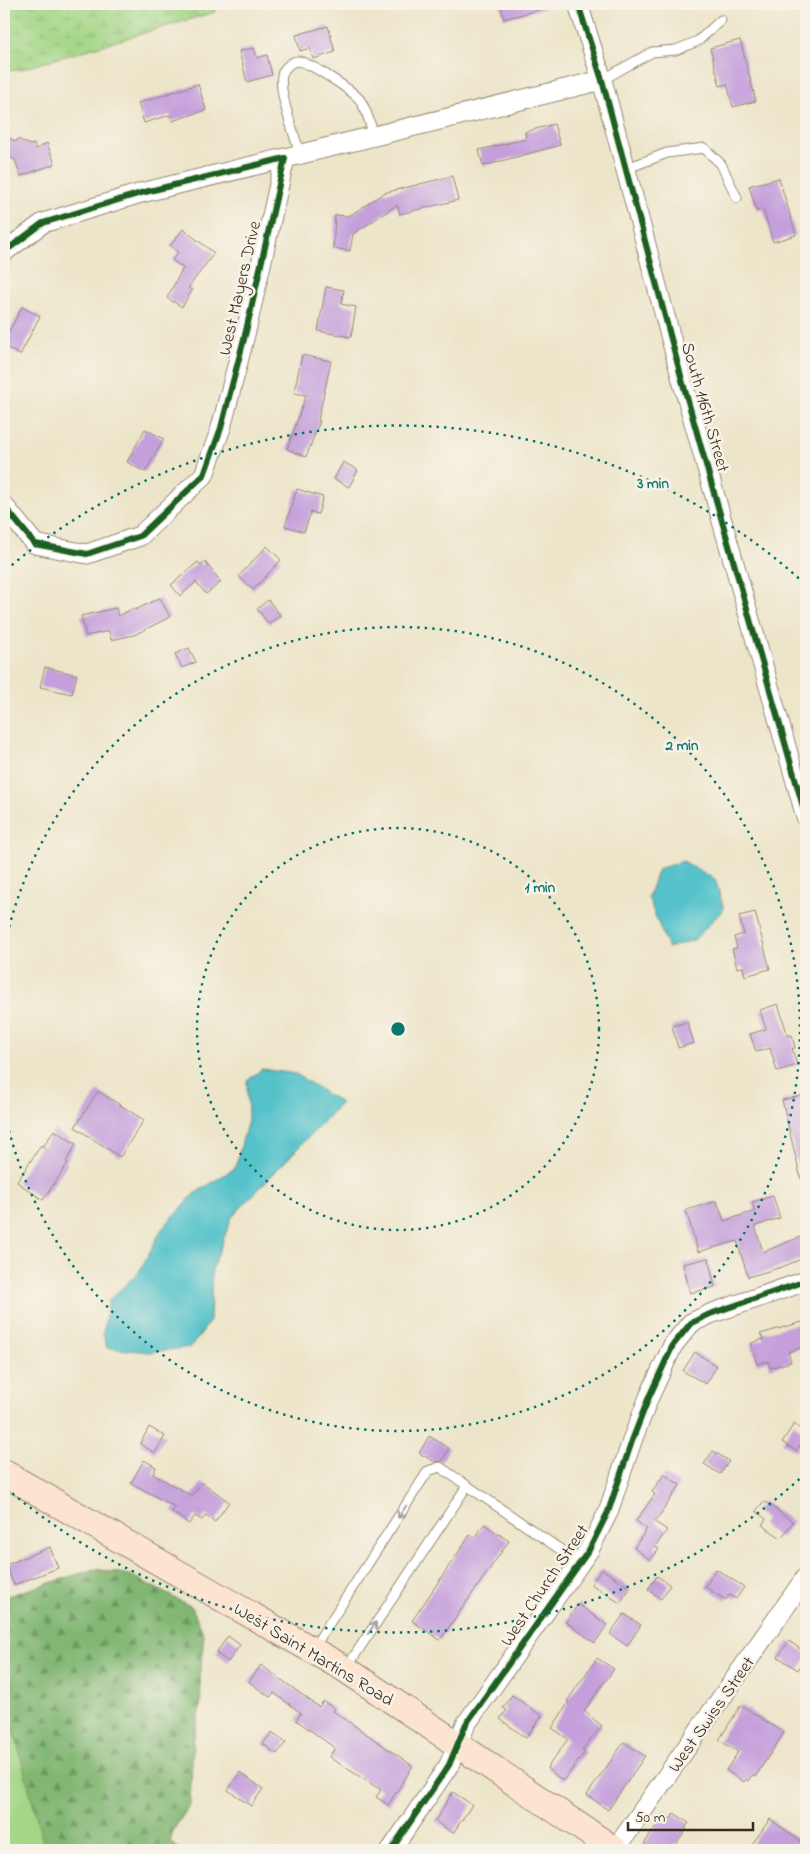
<svg xmlns="http://www.w3.org/2000/svg" width="810" height="1854" font-family="'Indie Flower',sans-serif">
<style>
.forest{fill:url(#forest-firs);stroke:#5e7048}
.wetland{fill:url(#wetland-marsh);stroke:#6f8052}
.park{fill:#a3d686;stroke:#6f8052}
.water{fill:#54c2ca;stroke:#487674}
.building{fill:#c49fdb}
.lines{fill:none;stroke-linecap:round;stroke-linejoin:round}
.lane-casing{stroke:#948874;stroke-width:11}
.street-casing{stroke:#948874;stroke-width:21}
.secondary-casing{stroke:#948874;stroke-width:28}
.lane{stroke:#fff;stroke-width:9}
.street{stroke:#fff;stroke-width:19}
.secondary{stroke:#fde4d1;stroke-width:26}
.cycleway-casing{stroke:#f7f3e8;stroke-width:9}
.cycleway{stroke:#1b5e20;stroke-width:6}
.oneway{stroke:#a79f9a}
.ring{fill:none;stroke:#0f766e;stroke-width:2.5;stroke-dasharray:2.5 5}
.labels{text-anchor:middle;stroke-width:5;stroke-linejoin:round;paint-order:stroke}
.street-label{font-size:18px;fill:#3b2a1e;stroke:#f7f3e8}
.centre{fill:#0f766e;stroke:#f7f3e8;stroke-width:2.5}
.ring-label{font-size:15px;text-anchor:middle;font-weight:bold;fill:#0f766e;stroke:#f7f3e8;stroke-width:5;stroke-linejoin:round;paint-order:stroke}
</style>
<defs>
<pattern id="forest-firs" width="22" height="20" patternUnits="userSpaceOnUse" patternTransform="scale(1.25)"><rect width="22" height="20" fill="#82b773"/><path d="M5 1l3.5 6h-7zM16 11l3.5 6h-7z" fill="#6c955e"/></pattern>
<pattern id="wetland-marsh" width="20" height="14" patternUnits="userSpaceOnUse" patternTransform="scale(1.25)"><rect width="20" height="14" fill="#a3d686"/><path d="M1 5h8M5 5V1M11 12h8M15 12V8" fill="none" stroke="#8db873"/></pattern>
</defs>
<rect width="100%" height="100%" fill="#f7f3e8"/>
<filter id="ink" filterUnits="userSpaceOnUse"><feTurbulence type="fractalNoise" baseFrequency=".02" numOctaves="2"/><feDisplacementMap in="SourceGraphic" scale="10" xChannelSelector="R" yChannelSelector="G"/><feConvolveMatrix kernelMatrix="1 2 1 2 8 2 1 2 1" color-interpolation-filters="sRGB"/></filter>
<filter id="wash" filterUnits="userSpaceOnUse"><feTurbulence type="fractalNoise" baseFrequency=".0096" numOctaves="4" result="noise"/><feDisplacementMap in="SourceGraphic" scale="20" xChannelSelector="R" yChannelSelector="G"/><feGaussianBlur stdDeviation="1.12" result="paint"/><feColorMatrix in="noise" values="0 0 0 0 0 0 0 0 0 0 0 0 0 0 0 0 0 1.4 0 .05"/><feComposite in="paint" operator="in"/></filter>
<g filter="url(#wash)">
<rect width="100%" height="100%" fill="#ede5c9"/>
<path class="forest" d="M95,1569L130,1575L192,1607L204,1635L200,1676L201,1702L193,1741L190,1805L174,1829L170,1842L181,1850H4V1597Z"/>
<path class="wetland" d="M4,4H215V12L18,70L4,71Z"/>
<path class="park" d="M4,1693L45,1850H4Z"/>
<path class="water" d="M683,861L715,879L724,909L694,940L668,948L648,897L658,869Z
M262,1069L296,1074L341,1103L232,1217L212,1269L210,1321L191,1347L150,1352L107,1348L103,1334L109,1300L139,1272L162,1229L194,1194L235,1168L248,1120L247,1081Z"/>
<g id="blocks">
<path class="building" d="M500,4H544L545,8L504,19Z
M328,26L335,52L313,59L310,48L300,51L296,35Z
M740,40L756,101L733,107L727,84L720,86L710,48Z
M254,48L257,58L267,55L272,75L247,82L239,51Z
M198,84L206,110L172,121L170,115L144,123L138,103Z
M554,124L560,145L483,166L479,150L526,139L525,132Z
M4,135L16,142L18,139L30,145L34,144L36,149L47,143L55,164L21,176L15,160L4,154Z
M452,176L458,200L400,214L397,205L353,234L350,251L333,248L335,215L349,216L384,193Z
M779,178L796,235L773,242L763,209L757,211L749,186Z
M183,229L214,253L188,288L192,290L182,307L167,298L183,268L172,260L178,252L170,246Z
M326,287L344,290L341,304L356,307L351,337L318,331Z
M22,307L40,316L20,355L4,346V341Z
M302,355L331,361L318,420L320,421L306,457L287,449L306,395L294,393Z
M145,429L164,439L145,472L127,462Z
M343,462L358,470L349,487L334,479Z
M297,489L323,497L318,514L311,512L304,532L285,526Z
M267,546L281,560L253,590L239,576Z
M198,562L201,566L205,562L221,582L206,594L196,582L180,596L171,585Z
M160,598L170,617L134,635L111,640L109,631L86,636L81,616L116,608L118,616L134,608L135,610Z
M268,600L280,615L269,624L257,609Z
M189,648L196,662L182,668L175,654Z
M45,667L77,675L72,694L40,687Z
M755,912L770,969L745,976L743,967L737,968L732,949L737,948L734,937L744,934L739,916Z
M778,1004L788,1036L792,1035L795,1048L792,1049L797,1065L777,1071L770,1048L756,1052L750,1034L766,1029L760,1010Z
M687,1022L694,1043L678,1048L672,1026Z
M98,1091L144,1120L120,1157L75,1127Z
M806,1095V1178L801,1179L782,1100Z
M54,1130L76,1144L66,1162L68,1163L43,1200L17,1182L41,1145L43,1147Z
M773,1196L780,1218L755,1226L763,1252L800,1237L806,1252V1257L782,1267L748,1277L737,1241L698,1252L686,1210L717,1201L724,1221L755,1211L752,1202Z
M708,1258L715,1287L690,1293L683,1264Z
M806,1321V1346L788,1352L791,1362L770,1368L768,1361L757,1364L751,1343L764,1339L760,1334Z
M695,1352L717,1366L706,1384L683,1371Z
M794,1424L806,1433V1436L796,1451L782,1442Z
M149,1427L165,1436L155,1453L140,1444Z
M429,1436L449,1448L442,1461L435,1462L419,1453Z
M713,1451L729,1461L720,1474L704,1464Z
M144,1460L156,1467L153,1474L192,1496L202,1482L229,1502L215,1522L206,1515L202,1520L195,1516L189,1524L172,1512L175,1507L131,1483Z
M664,1474L680,1485L655,1522L667,1530L655,1547L659,1549L651,1560L634,1548L647,1529L636,1521L655,1494L652,1492Z
M764,1501L793,1522L781,1538L762,1525L766,1519L756,1511Z
M484,1524L509,1541L440,1640L412,1621L470,1535L475,1538Z
M50,1547L58,1568L14,1585L6,1565Z
M602,1569L630,1588L620,1603L591,1584Z
M716,1569L744,1587L736,1599L729,1595L726,1600L705,1587Z
M657,1576L670,1585L661,1599L648,1589Z
M578,1604L607,1625L595,1643L566,1622Z
M624,1614L641,1625L627,1646L610,1634Z
M228,1636L240,1645L228,1662L216,1653Z
M789,1641L806,1653V1658L798,1670L778,1657Z
M597,1658L614,1669L584,1711L602,1726L582,1750L585,1752L563,1781L547,1768L568,1739L552,1728L569,1702L567,1701Z
M261,1665L319,1707L323,1701L335,1709L333,1711L413,1766L388,1805L376,1797L381,1790L329,1757L335,1748L296,1720L301,1713L274,1693L270,1697L249,1682Z
M512,1695L542,1716L526,1738L500,1719L507,1710L503,1708Z
M741,1705L784,1733L755,1777L752,1775L748,1781L746,1779L744,1782L726,1770L738,1752L719,1740Z
M272,1732L286,1742L277,1754L263,1744Z
M624,1742L645,1756L608,1810L587,1795Z
M240,1772L263,1789L251,1806L228,1790Z
M453,1792L472,1805L453,1833L435,1821Z
M674,1813L689,1823L685,1828L687,1829L672,1850H653L644,1844L664,1814L671,1819Z
M770,1819L806,1845V1850H748Z"/>
</g>
</g>
<g filter="url(#ink)">
<use href="#blocks" fill-opacity="0" stroke="#948874" stroke-width="1"/>
<g class="lines">
<defs>
<path id="lane" d="M602,80L652,52L676,50L698,41L721,20
M300,154C295,136 278,92 282,75C283,69 291,61 298,61C309,62 353,91 360,100C367,110 370,124 374,136
M625,169L667,153L704,148L721,164L737,198
M314,1647L428,1471L440,1467L580,1563
M347,1667L467,1486"/>
<path id="street" d="M578,4L602,80L682,380L806,817
M285,158L602,80
M4,252L43,223L141,193L285,158L246,331L221,428L204,475L140,536L87,554L35,544L4,506
M391,1850L449,1765L466,1724L589,1550L608,1512L633,1438L649,1397L673,1345L691,1323L710,1314L806,1281
M615,1850L806,1577"/>
<path id="secondary" d="M4,1473L345,1669L615,1850"/>
</defs>
<use href="#lane" class="lane-casing"/>
<use href="#street" class="street-casing"/>
<use href="#secondary" class="secondary-casing"/>
<use href="#lane" class="lane"/>
<use href="#street" class="street"/>
<use href="#secondary" class="secondary"/>
<defs>
<path id="cycleway" d="M578,4L602,80L682,380L806,817
M4,252L43,223L141,193L285,158L246,331L221,428L204,475L140,536L87,554L35,544L4,506
M391,1850L449,1765L466,1724L589,1550L608,1512L633,1438L649,1397L673,1345L691,1323L710,1314L806,1281"/>
</defs>
<use href="#cycleway" class="cycleway-casing"/>
<use href="#cycleway" class="cycleway"/>
</g>
<defs><path id="oneway-shaft" d="M-6 0H5M1.5-3L5.5 0L1.5 3" fill="none" stroke-width="1.6" stroke-linecap="round" stroke-linejoin="round" transform="scale(1.25)"/></defs>
<g class="oneway">
<use href="#oneway-shaft" transform="translate(402 1512) rotate(123)"/>
<use href="#oneway-shaft" transform="translate(372 1628) rotate(-56)"/>
</g>
</g>
<g class="ring">
<circle cx="398" cy="1029" r="201"/>
<path d="M4 949A402 402 0 1 1 4 1109"/>
<path d="M805 1474A603 603 0 0 1 6 1488M6 570A603 603 0 0 1 805 584"/>
</g>
<g class="labels">
<g class="street-label">
<text transform="translate(239 288) rotate(-77)" y="6">West Mayers Drive</text>
<text transform="translate(706 407) rotate(74)" y="6">South 116th Street</text>
<text transform="translate(544 1585) rotate(-56)" y="6">West Church Street</text>
<text transform="translate(314 1654) rotate(31)" y="6">West Saint Martins Road</text>
<text transform="translate(711 1714) rotate(-55)" y="6">West Swiss Street</text>
</g>
</g>
<circle cx="398" cy="1029" r="8" class="centre"/>
<g class="ring-label">
<text x="653" y="488">3 min</text>
<text x="682" y="750">2 min</text>
<text x="540" y="892">1 min</text>
</g>
<rect width="810" height="1854" fill="none" stroke="#f7f3e8" stroke-width="20"/>
<path d="M628 1822v8h125v-8" fill="none" stroke="#3b2a1e" stroke-width="2.5"/>
<text x="635" y="1822" font-size="15" fill="#3b2a1e" stroke="#f7f3e8" stroke-width="4" paint-order="stroke">50 m</text>
</svg>
